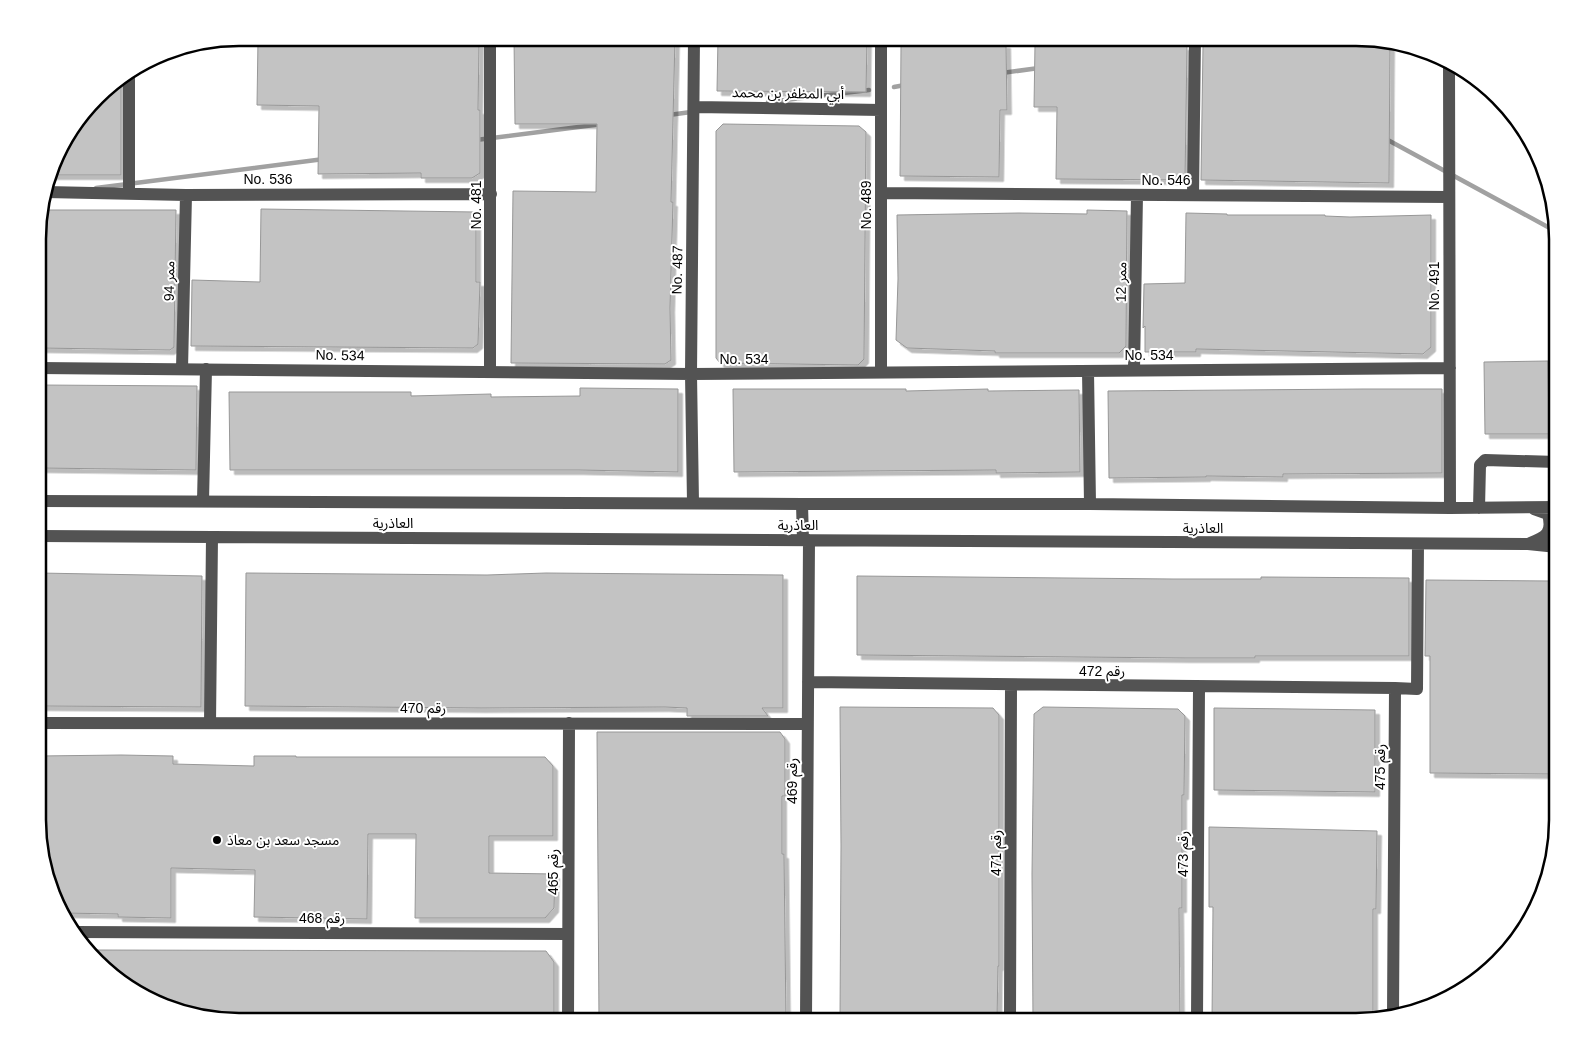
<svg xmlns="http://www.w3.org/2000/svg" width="1595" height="1059" font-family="Arial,'Noto Sans Arabic',sans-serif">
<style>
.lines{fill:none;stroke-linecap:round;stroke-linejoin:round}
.stream{stroke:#a1a1a1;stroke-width:4.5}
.building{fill:#c3c3c3;stroke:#979797;filter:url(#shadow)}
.minor{stroke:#535353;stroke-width:12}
.poi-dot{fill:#000;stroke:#fff;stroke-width:2}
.labels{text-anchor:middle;stroke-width:4;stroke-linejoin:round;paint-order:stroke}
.street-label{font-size:14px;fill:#000;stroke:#fff}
.poi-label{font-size:14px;fill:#000;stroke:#fff;text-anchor:start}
.rim{fill:none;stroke:#000;stroke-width:2.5}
</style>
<defs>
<filter id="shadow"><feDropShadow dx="4.5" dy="4.5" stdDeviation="0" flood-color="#0004"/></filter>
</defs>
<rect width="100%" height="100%" fill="#fff"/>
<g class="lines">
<path class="stream" d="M1257,38L1270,48
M1225,45L1261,40
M1002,73L1039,68
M894,87L905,85
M768,102L869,90
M669,115L691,112
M1386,139L1557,232
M476,140L602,124
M96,188L324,159"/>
</g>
<path class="building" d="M514,38H675L671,202H673L670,308L671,360L665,364L511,363L513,191L596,192L597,124H515Z
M718,38H867L866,92L717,91Z
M319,39L479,43L478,110H480V173L472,178H421V173L318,174L319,106L257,105L258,40L319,41Z
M905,41H970V43L1006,44L1007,110H1000L999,177L900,176L901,46Z
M1035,44L1187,46L1185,180L1056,179L1057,107H1034Z
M1208,44L1390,46L1389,183L1201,180L1203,46H1208Z
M121,79V175H51L58,150L106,88Z
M723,124L859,126L866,132L864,359L858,365L720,363L716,358V131Z
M261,209L476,212V282H480L478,344L473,348L191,346L192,280L260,282Z
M40,210H176L174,347L170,350L39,348Z
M1087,210L1127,211L1126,346L1119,353H995V351L907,348L896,340L898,279L897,215L1019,213L1087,214Z
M1186,213L1227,214V215H1325V216L1350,217L1431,215V347L1423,354L1196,349V352H1145V326L1143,328L1144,284L1185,283Z
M1548,361L1549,434H1485L1484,362Z
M39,385L197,386L196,470L39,468Z
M580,388L678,389V472L579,470H230L229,392H411V396L491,394V397L580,396Z
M733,389H906V391L988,389V391L1079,390L1080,472L996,473V470L734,472Z
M1363,389H1442V473L1283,474V477L1206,476V477L1109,478L1108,391Z
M39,573L202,576L201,707L39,706Z
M246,573L487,575L546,573L783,575V708H762L768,716H687V708L665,707L481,708L245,706Z
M857,576L1173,579H1261V577L1409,578V656H1255V658H1185L857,655Z
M1426,580L1552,581L1551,774L1430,773V656H1425Z
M840,707L993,708L999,715V966H998L997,1021H840L841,846Z
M1043,707L1178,709L1185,716L1184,795H1182V908H1179L1180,1021H1033L1032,874L1034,714Z
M1214,708L1375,710V792L1214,790Z
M597,732H780L785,739V796H782V854H784L786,1021H599Z
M121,755L173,756V764L254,766V756H296V757H545L553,766V836H489V873L555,874L554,908L545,918H415L416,834H368L367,919L254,917L255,870L171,868V918L118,917V914L62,913L39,846V756Z
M1209,827L1377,831L1376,909H1373V1019L1212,1021L1213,907H1209Z
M92,950L546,951L554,962V1021L239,1022L175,1011L127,987Z"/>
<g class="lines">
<path class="minor" d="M1449,62L1450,508
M694,107L881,110
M46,192L186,195L491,194
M129,193V73
M882,193L1449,197
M1193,195L1195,38
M39,368L691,374L1450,368
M182,369L186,195
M1134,370L1137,195
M1088,371L1090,504
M490,372V38
M881,372V38
M39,501L802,504H1090L1450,508L1557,507
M203,501L206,369
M693,503L691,374L694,38
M802,504L803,540
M1479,508L1480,465L1485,460L1557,462
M39,536L1528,544L1557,547
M1530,543C1546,537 1553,533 1548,514L1534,509
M808,682L1395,688
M39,723L807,724
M210,723L212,537
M75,932L568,934
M1393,1014L1395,688L1417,689L1418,544
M568,1021L569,723
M806,1021L809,540
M1010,1021L1011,685
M1197,1021L1199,687"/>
</g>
<circle class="poi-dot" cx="217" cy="840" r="5"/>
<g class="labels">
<g class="street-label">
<text transform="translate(788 93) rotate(1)" y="5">أبي المظفر بن محمد</text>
<text x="268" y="184">No. 536</text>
<text x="1166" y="185">No. 546</text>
<text transform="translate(476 205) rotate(-90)" y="5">No. 481</text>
<text transform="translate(866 205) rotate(-90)" y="5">No. 489</text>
<text transform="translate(677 270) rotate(-89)" y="5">No. 487</text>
<text transform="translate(169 281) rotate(-89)" y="5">ممر 94</text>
<text transform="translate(1121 282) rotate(-89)" y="5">ممر 12</text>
<text transform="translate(1434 286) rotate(-90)" y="5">No. 491</text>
<text transform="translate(340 355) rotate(1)" y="5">No. 534</text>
<text x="1149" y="360">No. 534</text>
<text x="744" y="364">No. 534</text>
<text x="393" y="528">العاذرية</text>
<text x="798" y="530">العاذرية</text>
<text x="1203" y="533">العاذرية</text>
<text x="1102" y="676">رقم 472</text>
<text x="423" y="713">رقم 470</text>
<text transform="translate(1380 767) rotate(-90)" y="5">رقم 475</text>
<text transform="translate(792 781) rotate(-90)" y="5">رقم 469</text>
<text transform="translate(996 853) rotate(-90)" y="5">رقم 471</text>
<text transform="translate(1183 854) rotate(-90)" y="5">رقم 473</text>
<text transform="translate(553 872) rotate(-90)" y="5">رقم 465</text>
<text x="322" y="923">رقم 468</text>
</g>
<g class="poi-label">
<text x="227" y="845">مسجد سعد بن معاذ</text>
</g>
</g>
<path d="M0 0H1595V1059H0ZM239 46H1356A193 193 0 0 1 1549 239V820A193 193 0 0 1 1356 1013H239A193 193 0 0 1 46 820V239A193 193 0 0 1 239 46Z" fill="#fff" fill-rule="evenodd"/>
<path class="rim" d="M239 46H1356A193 193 0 0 1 1549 239V820A193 193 0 0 1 1356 1013H239A193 193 0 0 1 46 820V239A193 193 0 0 1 239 46Z"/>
</svg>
